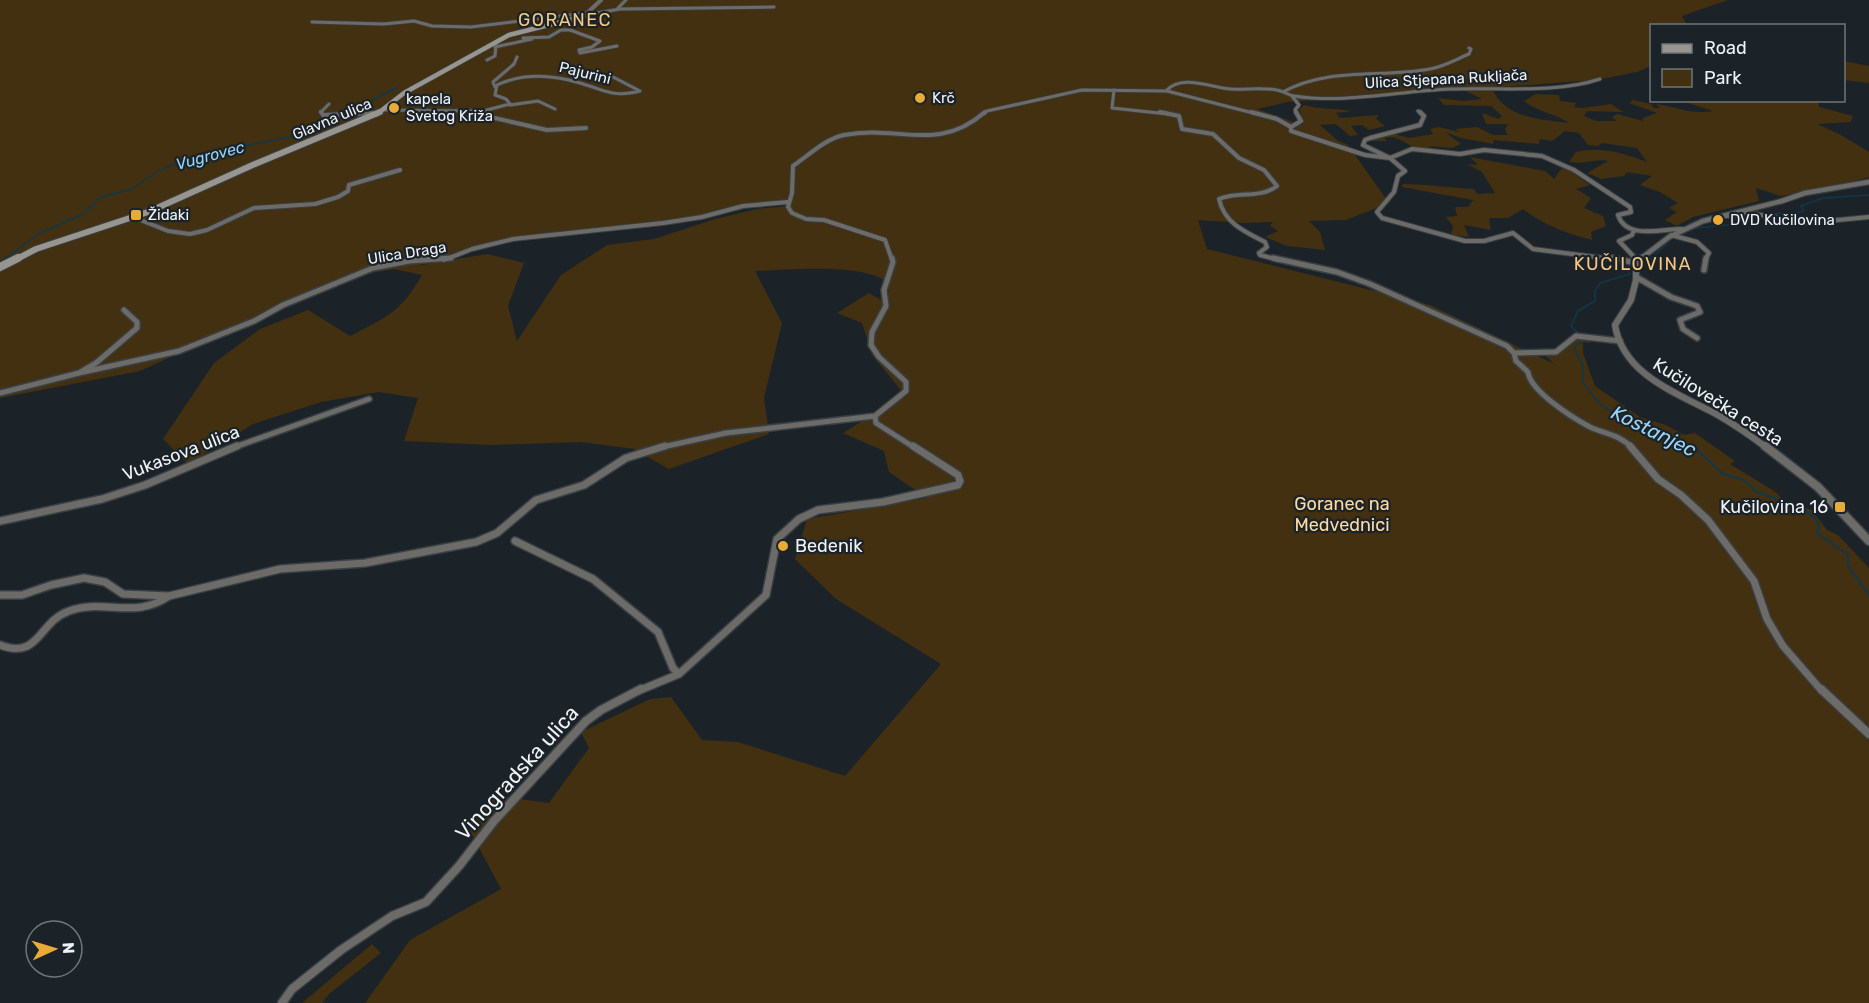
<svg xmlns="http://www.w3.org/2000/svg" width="1869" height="1003" font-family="Rubik,sans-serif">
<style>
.green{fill:#423010;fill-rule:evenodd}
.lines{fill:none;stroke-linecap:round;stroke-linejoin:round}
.stream-far1{stroke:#10384d;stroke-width:1.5}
.stream{stroke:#10384d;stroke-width:2}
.minor-far4-casing{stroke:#394045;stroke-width:4.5}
.minor-far3-casing{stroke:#394045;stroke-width:6}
.minor-far2-casing{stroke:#394045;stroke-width:8}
.minor-far1-casing{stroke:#394045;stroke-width:10}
.minor-casing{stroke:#394045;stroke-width:11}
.tertiary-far3-casing{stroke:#394045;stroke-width:5}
.tertiary-far2-casing{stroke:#394045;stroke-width:7}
.tertiary-far1-casing{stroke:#394045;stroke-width:8}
.tertiary-casing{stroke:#394045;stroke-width:11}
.secondary-far2-casing{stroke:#394045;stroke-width:6}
.secondary-far1-casing{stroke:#394045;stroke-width:8}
.secondary-casing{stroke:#394045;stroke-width:10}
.minor-far4{stroke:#6d6b68;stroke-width:3}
.minor-far3{stroke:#6d6b68;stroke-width:4}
.minor-far2{stroke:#6d6b68;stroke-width:5}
.minor-far1{stroke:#6d6b68;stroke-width:7}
.minor{stroke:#6d6b68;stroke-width:8}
.tertiary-far3{stroke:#6d6b68;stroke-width:4}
.tertiary-far2{stroke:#6d6b68;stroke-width:4.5}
.tertiary-far1{stroke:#6d6b68;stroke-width:6}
.tertiary{stroke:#6d6b68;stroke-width:8}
.secondary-far2{stroke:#98958f;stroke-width:4.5}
.secondary-far1{stroke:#98958f;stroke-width:6}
.secondary{stroke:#98958f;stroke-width:8}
.poi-dot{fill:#e9ab38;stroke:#1c2328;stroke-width:2}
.labels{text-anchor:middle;stroke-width:4.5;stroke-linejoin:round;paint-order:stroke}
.far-street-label{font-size:15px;fill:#eef3f6;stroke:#1c2328}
.far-poi-label{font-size:15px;fill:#eef3f6;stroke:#1c2328;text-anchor:start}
.far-water-label{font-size:16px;font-style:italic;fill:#96d5f9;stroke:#1c2328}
.far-quarter-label{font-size:18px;letter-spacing:1.5px;fill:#f4c883;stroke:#1c2328}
.street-label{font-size:18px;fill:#eef3f6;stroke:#1c2328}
.park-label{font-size:18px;fill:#ffdba4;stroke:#1c2328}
.poi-label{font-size:18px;fill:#eef3f6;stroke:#1c2328;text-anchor:end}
.water-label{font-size:20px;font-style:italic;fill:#96d5f9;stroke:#1c2328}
.near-street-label{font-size:21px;fill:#eef3f6;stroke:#1c2328}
</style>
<rect width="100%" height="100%" fill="#1c2328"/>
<path class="green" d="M0,0H1728L1682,16L1687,25L1652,26L1651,66L1637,72L1596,80L1288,102L1257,109L1302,125L1304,122L1299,109L1304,105C1321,110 1335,108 1352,111L1336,113L1340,118L1379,115L1376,119L1385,126L1369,130L1362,125L1351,126L1358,135L1350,136L1336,124L1320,125L1337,140L1348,145L1389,203L1346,220L1309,221L1320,232L1325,250L1287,246L1265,237L1278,231L1270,226L1273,222L1243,223L1198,220L1207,249L1430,305L1554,364L1545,355C1567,351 1565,338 1589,338L1590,343L1583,342V353L1595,386L1640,417L1666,425L1684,435L1695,433L1735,461L1730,464L1774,491L1786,502L1812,510L1827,530L1838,535L1869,568V1003H365L410,940L501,889L467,825L496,796L549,803L589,748L581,732L650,699L671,697L702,740L738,742L845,776L941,664L836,599L795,559L807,519L927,498L889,472L884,451L843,433L905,395L873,356L862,323L837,313L869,293L888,304L889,284C868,262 786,270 755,271L782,323L764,398L769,434L669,469L634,449L581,442L491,445L404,441L418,398L379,392L321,402L253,424L188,464L163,439L214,363L260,329L308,310L350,336C388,316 400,313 422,275L394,269L357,275L264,314L140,371L0,398ZM790,201L789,206L757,209L715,219L654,239L607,245L561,275L517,341L508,306L524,263L487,254L416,266L510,241L652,225Z
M1844,61L1869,66V83L1844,80Z
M1464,90H1493C1505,118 1543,120 1569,123C1557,114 1537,112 1524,101L1536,94L1559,95L1560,101L1576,103L1574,107L1582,108L1611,104L1623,112L1587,111L1584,116L1596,121H1617L1612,117L1617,114L1643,121V118L1657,113L1629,103L1633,100L1651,104L1654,108H1660L1656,104C1678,107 1691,115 1713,111L1682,101H1818L1819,107L1853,116L1851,122L1817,124L1839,134L1869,152V177L1830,188L1781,196L1756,188L1759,201L1693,217L1677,226L1665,220L1677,212L1669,208L1678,203L1660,192L1640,185L1652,176L1627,172L1624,176L1601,179L1587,173L1608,161C1594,158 1584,165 1569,162L1576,152C1601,146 1623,153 1647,162L1637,148L1602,143L1598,146L1588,145L1579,133L1565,131L1552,141L1540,139L1539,144L1494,140L1493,144L1461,138L1445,132L1461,144L1452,148L1429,146L1433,149C1428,149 1422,149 1417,148C1405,145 1399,134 1384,138L1387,141H1369L1394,134L1409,138L1433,134L1430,129L1439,127L1458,132L1456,129L1477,127L1493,135H1508L1505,129L1508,124H1486L1482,113L1499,119L1502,116L1491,106L1444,105L1438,98L1463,101L1482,99Z
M1470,157L1545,171L1554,179L1562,168L1569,170L1590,185L1576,189L1591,198L1584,208L1603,216L1606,226L1591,232L1592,240C1568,234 1543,225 1523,209L1508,218H1489L1491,230L1464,225L1469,237L1451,235L1453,226L1446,217L1457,216L1455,207H1468L1473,200L1402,187L1403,184C1427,184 1450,188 1474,189L1477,194L1495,193L1482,172L1467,164L1478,165Z
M372,944L381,953L329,994L322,1003H302Z"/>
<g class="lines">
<path class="stream-far1" d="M517,28L549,23
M356,112L361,106L398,87
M1764,214L1801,212L1804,211L1801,206L1823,198L1869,195
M1678,235L1696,228L1740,224L1733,217
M0,262L40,233L83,214L101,197L132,189L160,170L184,160L201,158L208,153L294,136L351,115
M1640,265L1653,257L1672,238
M1579,334L1571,326L1578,311L1595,301V291L1600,283L1630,274L1628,267
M1583,337L1585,341L1578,344L1574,350L1583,365V383L1601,405L1617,415L1636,421L1678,446L1695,448"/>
<path class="stream" d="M1685,446L1694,447L1723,474L1744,480L1757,492L1802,508L1816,519L1819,526L1817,533L1848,555V566L1869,595"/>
<defs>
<path id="minor-far4" d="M617,9L626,0
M585,15L620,9L774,7
M312,22L384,24L414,21L432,26L471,27L586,13
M523,38L549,37L561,30H570L600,41L592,47L579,50L580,53L617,46
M495,47L532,39
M487,60L495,56L496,45
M495,87L493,82L514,64L517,57
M1114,90L1112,108L1168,114
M1166,91C1181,73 1212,88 1231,89C1246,90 1262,87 1277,90C1283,91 1288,95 1294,96C1345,104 1399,91 1450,89C1497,87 1555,94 1600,79
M1283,92C1327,67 1381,78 1430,69C1443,67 1457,59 1469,54L1471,49L1469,48
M1292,96L1299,105L1295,110L1297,114
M510,105L538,101L555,109
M385,110L483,111L510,104L506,99L495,95L497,85C523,73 553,75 580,83C605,90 612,98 640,91L613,77
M1418,111L1421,114
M322,114L321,112L329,104
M353,114L376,113
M984,114L987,111L1082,90L1167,91L1257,114"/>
<path id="minor-far3" d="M321,112L323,115L376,113
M1160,112L1179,116L1182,129L1213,134L1239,158L1264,170L1277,186C1260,199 1238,191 1219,199C1224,223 1245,232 1265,242L1267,247L1259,253L1260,255L1279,260
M1251,112L1277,119L1291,127V131L1365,155L1390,158L1405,171L1398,176L1394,192L1377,212L1382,218L1465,241H1484L1513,233L1533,249L1619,260
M1420,112L1424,116L1420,125L1370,138L1365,140L1363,145L1390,158L1412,149L1460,154L1484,150L1542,156L1574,170L1630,207L1631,212L1618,215C1626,240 1662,229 1682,229
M477,114L547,130L586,128
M1291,127L1301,121L1296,112
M1727,216L1755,214L1807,223L1869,217
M133,217L168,231L190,234L207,230L254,208L315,204L338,197L348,191L349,185L400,170
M1634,230L1632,235L1619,241L1637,260
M1671,235L1697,242L1709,253L1705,260
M444,260L472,249L513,239L663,223L702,217L743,206L788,202
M892,260L885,240L824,220L806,219L792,213L788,207L792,193L793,166C809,155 825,139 844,135C898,124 937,154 985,112"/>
<path id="minor-far2" d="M1273,258L1337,272L1370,284L1507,346L1514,353
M1612,258L1636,263
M1635,258L1637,260
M1704,270L1706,258
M1636,277L1671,297L1697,306L1700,312L1680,320L1683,329L1697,338
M1620,341L1576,336L1556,352L1514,353L1516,361L1528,372C1530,391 1573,418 1590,427C1605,434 1621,435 1632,448
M79,373L179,351L254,321L283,305L373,268L409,261L451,258
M0,393L79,373L96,363L137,328V322L124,310
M875,416L876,423L915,448
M232,448L369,399
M658,448L726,433L875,416L906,391V382L879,357L871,345L872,332L886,306L884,290L893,262L892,258"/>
<path id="minor-far1" d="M1630,446L1658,479L1681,495L1708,520L1754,581L1767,619L1783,646L1822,691
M0,521L102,499L145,485L237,446
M515,541L593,579L658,632L673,668L679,674L638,691
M0,595H22L51,585L84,578L105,582L123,594L169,596L280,569L365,563L476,542L497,533L536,500L584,485L626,458L665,446
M0,645C40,660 38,622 69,611C103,598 135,620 169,596
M679,674L766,595L777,539L799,519L818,510L883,502L958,485L960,481L958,475L913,446"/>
<path id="minor" d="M1821,689L1869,734
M282,1003L292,989L341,950L392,916L426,902L459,866L494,821L586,721L601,710L641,689"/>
<path id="tertiary-far3" d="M584,16L601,0"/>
<path id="tertiary-far2" d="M1639,260L1669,237L1703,221L1782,201L1805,193L1869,182"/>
<path id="tertiary-far1" d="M1641,258L1636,262V280L1631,300L1615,325C1623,375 1677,393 1716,414C1734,424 1751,436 1767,448"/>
<path id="tertiary" d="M1765,446L1818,487L1869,541"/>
<path id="secondary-far2" d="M377,114L404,93L509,35L584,16"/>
<path id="secondary-far1" d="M15,260L36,249L148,212L255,164L380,112"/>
<path id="secondary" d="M0,267L18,258"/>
</defs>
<use href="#minor-far4" class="minor-far4-casing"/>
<use href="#minor-far3" class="minor-far3-casing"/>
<use href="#minor-far2" class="minor-far2-casing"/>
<use href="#minor-far1" class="minor-far1-casing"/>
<use href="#minor" class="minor-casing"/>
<use href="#tertiary-far3" class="tertiary-far3-casing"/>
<use href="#tertiary-far2" class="tertiary-far2-casing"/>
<use href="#tertiary-far1" class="tertiary-far1-casing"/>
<use href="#tertiary" class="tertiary-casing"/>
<use href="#secondary-far2" class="secondary-far2-casing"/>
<use href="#secondary-far1" class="secondary-far1-casing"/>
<use href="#secondary" class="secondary-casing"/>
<use href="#minor-far4" class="minor-far4"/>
<use href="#minor-far3" class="minor-far3"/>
<use href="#minor-far2" class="minor-far2"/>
<use href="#minor-far1" class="minor-far1"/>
<use href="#minor" class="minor"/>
<use href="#tertiary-far3" class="tertiary-far3"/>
<use href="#tertiary-far2" class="tertiary-far2"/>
<use href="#tertiary-far1" class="tertiary-far1"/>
<use href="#tertiary" class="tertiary"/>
<use href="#secondary-far2" class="secondary-far2"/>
<use href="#secondary-far1" class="secondary-far1"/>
<use href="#secondary" class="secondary"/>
</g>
<g class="poi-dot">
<circle cx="920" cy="98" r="6"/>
<circle cx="394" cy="108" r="6"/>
<rect x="130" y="209" width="12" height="12" rx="3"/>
<circle cx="1718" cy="220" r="6"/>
<rect x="1834" y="501" width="12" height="12" rx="3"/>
<circle cx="783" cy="546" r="6"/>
</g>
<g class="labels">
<g class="far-street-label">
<text transform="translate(585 73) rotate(14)" y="5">Pajurini</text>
<text transform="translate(1446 79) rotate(-3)" y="5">Ulica Stjepana Rukljača</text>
<text transform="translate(332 119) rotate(-23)" y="5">Glavna ulica</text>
<text transform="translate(407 253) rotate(-9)" y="5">Ulica Draga</text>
</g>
<g class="far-poi-label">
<text x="932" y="103">Krč</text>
<text x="406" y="104">kapela<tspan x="406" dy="17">Svetog Križa</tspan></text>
<text x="148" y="220">Židaki</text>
<text x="1730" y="225">DVD Kučilovina</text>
</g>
<g class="far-water-label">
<text transform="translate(210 155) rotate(-15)" y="6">Vugrovec</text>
</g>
<g class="far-quarter-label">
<text x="565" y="26">GORANEC</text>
<text x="1633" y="270">KUČILOVINA</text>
</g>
<g class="street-label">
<text transform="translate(1718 402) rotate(32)" y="6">Kučilovečka cesta</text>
<text transform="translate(181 453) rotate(-21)" y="6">Vukasova ulica</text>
</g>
<g class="park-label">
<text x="1342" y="510">Goranec na<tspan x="1342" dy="21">Medvednici</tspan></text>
</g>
<g class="poi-label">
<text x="1828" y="513">Kučilovina 16</text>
<text x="795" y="552" text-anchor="start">Bedenik</text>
</g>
<g class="water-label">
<text transform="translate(1654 431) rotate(26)" y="7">Kostanjec</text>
</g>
<g class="near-street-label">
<text transform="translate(517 773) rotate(-48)" y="7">Vinogradska ulica</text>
</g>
</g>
<rect x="1650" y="24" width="195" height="78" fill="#1c2328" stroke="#70767a" stroke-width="1.5"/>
<rect x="1662" y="44" width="30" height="9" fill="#98958f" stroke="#70767a" stroke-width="1.5"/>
<text x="1704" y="54" font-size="18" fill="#eef3f6">Road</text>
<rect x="1662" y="69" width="30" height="18" fill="#423010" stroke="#70767a" stroke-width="1.5"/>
<text x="1704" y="84" font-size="18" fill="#eef3f6">Park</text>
<g transform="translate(54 949) rotate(86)"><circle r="28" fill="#1c2328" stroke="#70767a" stroke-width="1.5"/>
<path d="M0-4.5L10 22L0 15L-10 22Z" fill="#e9ab38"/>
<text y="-9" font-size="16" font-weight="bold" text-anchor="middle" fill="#eef3f6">N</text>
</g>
</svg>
